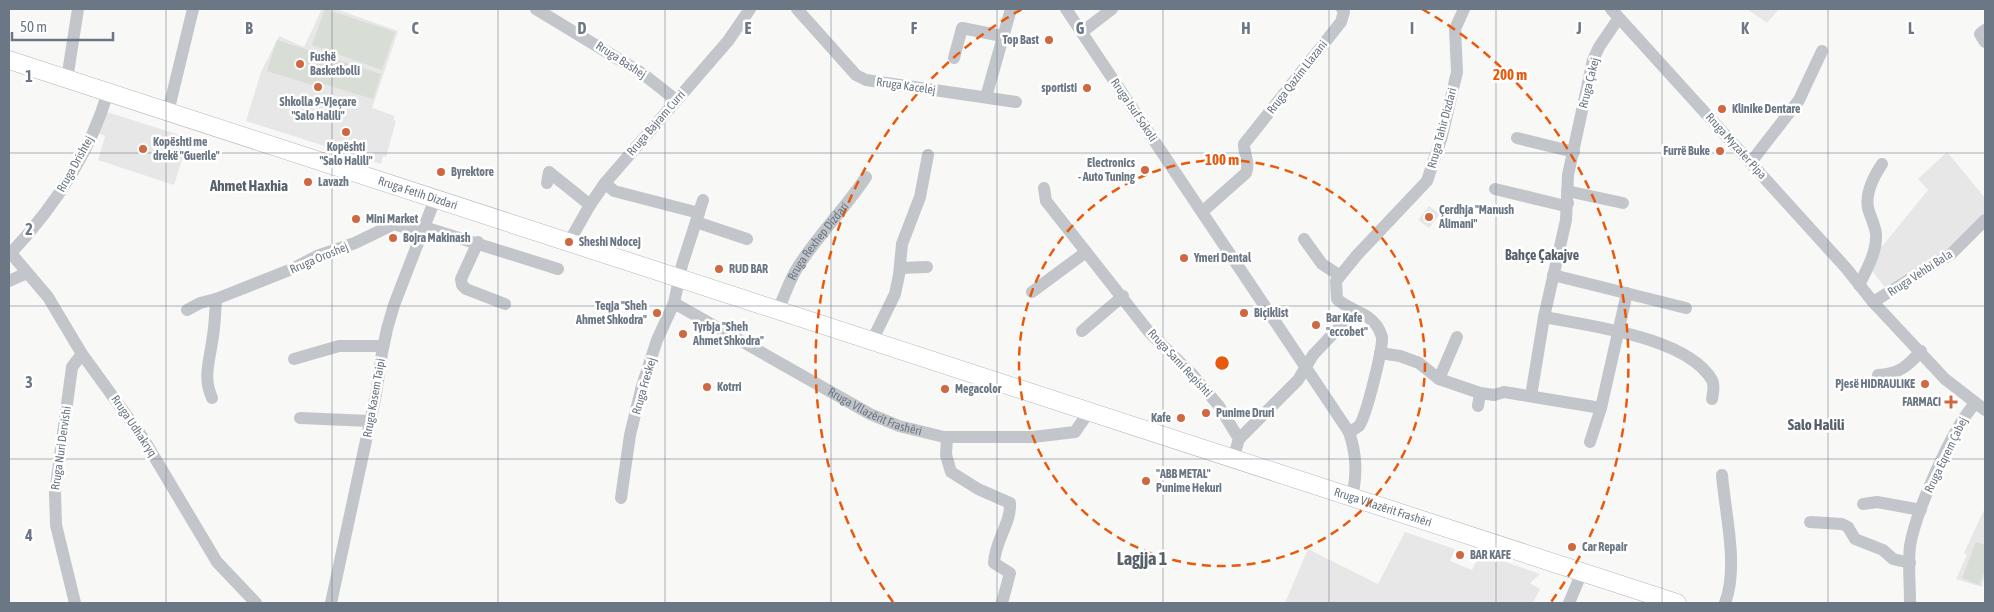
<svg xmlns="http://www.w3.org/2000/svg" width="1994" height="612" font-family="'Asap Condensed',sans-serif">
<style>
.built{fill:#e6e7e6}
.green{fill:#d8ddd6}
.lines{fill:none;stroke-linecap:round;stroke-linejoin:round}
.secondary-casing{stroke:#b3b7bc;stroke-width:19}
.minor{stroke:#c2c5c9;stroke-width:12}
.secondary{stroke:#fff;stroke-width:18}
.grid{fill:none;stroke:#6b7784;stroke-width:1;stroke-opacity:0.55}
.ring{fill:none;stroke:#e8590c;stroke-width:2.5;stroke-dasharray:9 6}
.poi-dot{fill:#cf6840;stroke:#fff;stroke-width:2}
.labels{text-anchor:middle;stroke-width:5;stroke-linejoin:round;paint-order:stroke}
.poi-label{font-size:12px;font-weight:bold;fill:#6b7784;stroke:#fff;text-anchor:start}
.street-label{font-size:12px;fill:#6b7784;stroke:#fff}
.neighbourhood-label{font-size:14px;font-weight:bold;fill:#58616a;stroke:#fff}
.quarter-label{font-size:15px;font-weight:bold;fill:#58616a;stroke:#fff}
.district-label{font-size:18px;font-weight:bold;fill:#58616a;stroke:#fff}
.grid-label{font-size:16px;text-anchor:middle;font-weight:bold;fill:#6b7784;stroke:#fff;stroke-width:5;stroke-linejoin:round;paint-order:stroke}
.centre{fill:#e8590c;stroke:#fff;stroke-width:2.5}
.ring-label{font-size:15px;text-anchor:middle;font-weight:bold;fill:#e8590c;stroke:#fff;stroke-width:5;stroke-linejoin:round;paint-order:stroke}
</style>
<rect width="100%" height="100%" fill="#f8f8f6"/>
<path class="built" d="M322,9H336L398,31L372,108L395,116L393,120L396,121L386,157L383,156L381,164L246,121L261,72L279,36L304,47Z
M1747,9H1779L1767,23Z
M107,112L189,138L174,185L98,160L105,136L98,133Z
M1947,152L1985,198V215L1960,242L1887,290L1870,268L1875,255L1928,190L1918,179Z
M1429,206L1440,214L1429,228L1418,220Z
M1985,508V575L1982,587L1956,579L1967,555L1964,553Z
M1405,532L1455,549L1450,561L1472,570L1480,553L1540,574L1530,583L1540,589L1533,603H1285L1308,549L1378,584Z"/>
<path class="green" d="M325,9L395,32L382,70L312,45Z
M277,40L381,74L373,99L324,84L322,88L267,71Z
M1976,542L1985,545V570L1979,585L1962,578Z"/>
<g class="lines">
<defs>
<g id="secondary">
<path id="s3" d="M9,60L1677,603"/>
</g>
</defs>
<use href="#secondary" class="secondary-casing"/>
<g class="minor">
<path d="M536,9L643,74L676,100"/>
<path d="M797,9L856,75L866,80L1016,102"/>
<path d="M1066,9L1349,432C1357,456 1357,474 1352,498"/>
<path d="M1611,9L1846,268L1873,302L1945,379L1985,410"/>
<path d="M1985,30L1980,34L1985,42"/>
<path d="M1082,32L1112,9"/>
<path d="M954,58L962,28L1002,36"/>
<path d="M67,79L78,9"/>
<path d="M986,97L1011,9"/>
<path d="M168,112L193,9"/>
<path d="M1517,138L1574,152"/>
<path d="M1751,162L1799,100L1822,51"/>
<path d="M547,183L549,172L590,205"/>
<path d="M605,183L614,191L699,213"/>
<path d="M1044,188L1046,201L1149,332L1192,374L1219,406L1239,439L1233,459"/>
<path d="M1495,189L1561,205L1568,203"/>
<path d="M1567,191L1623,203"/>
<path d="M1202,212L1246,173C1250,162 1244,155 1244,144L1341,22L1344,12L1342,9"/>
<path d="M696,222L747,239"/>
<path d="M424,227L558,269"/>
<path d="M1304,239L1322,264L1339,275"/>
<path d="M478,242L461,279L462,285L466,289L505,304"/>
<path d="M569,242L590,205L605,183L728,41L750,9"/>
<path d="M9,251L48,297L82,354L143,438L217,562L256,603"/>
<path d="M11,253C54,207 90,153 108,92"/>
<path d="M900,268L927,267"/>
<path d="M1553,275L1686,308"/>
<path d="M9,281L27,273"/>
<path d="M1859,285C1867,269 1877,252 1876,234C1875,225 1870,216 1868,208C1865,192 1874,176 1882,164"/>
<path d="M1032,292L1086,252"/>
<path d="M1873,302L1951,254L1985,220"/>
<path id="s1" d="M674,303L870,414L899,426L944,437H1033L1075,432L1088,413"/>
<path d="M187,310L200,303L216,299L292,269L317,256L355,243L394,224L422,233"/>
<path id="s2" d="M778,310C784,297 789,282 796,270C815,238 845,209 866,177"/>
<path d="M1544,317C1590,326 1687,337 1712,380C1715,386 1713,393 1712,399"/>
<path d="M1082,331L1123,296"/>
<path d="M871,343L895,294L899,275L902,244L920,197L928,155"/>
<path d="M1380,353L1400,356L1419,363L1439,379L1480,393"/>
<path d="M294,359L339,346H383"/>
<path d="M1878,375C1899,374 1908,366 1921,351"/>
<path d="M1439,379L1457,337"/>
<path d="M1531,396L1544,317L1566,220L1568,175L1593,60L1599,47L1618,19"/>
<path d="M212,398C203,378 209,363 212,342C215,327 215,313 216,299"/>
<path d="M1478,406L1480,393L1494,395L1504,392L1601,408"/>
<path d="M300,418L370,421"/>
<path d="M1349,432C1352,430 1357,428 1359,426C1366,417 1383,349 1382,337C1381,334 1379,329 1377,326C1366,311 1350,311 1337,299L1336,281L1357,255L1427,181L1442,136L1457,72L1455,29L1464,9"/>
<path d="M947,437L946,455L951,472L978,489L1010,503C1011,524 995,540 994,563L1010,573L1002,603"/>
<path d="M1239,439L1298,380L1313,355L1348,318L1353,310"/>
<path d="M1590,442L1601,408L1627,293"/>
<path d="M1722,475C1725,513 1739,567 1725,603"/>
<path d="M621,498L630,435L642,386L657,340L674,303L682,265L703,200"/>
<path d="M1863,504L1877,502L1921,510"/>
<path d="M1810,522L1842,524L1848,527L1855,539L1883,550L1893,559L1910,563"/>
<path d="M75,603L56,525L55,493L72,367L82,354"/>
<path d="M331,603L376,394L382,353L387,329L394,305L435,199"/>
<path d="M1569,603L1582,572"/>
<path d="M1910,603C1910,584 1908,564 1910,546C1915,514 1953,426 1975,404"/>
</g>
<use href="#secondary" class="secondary"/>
</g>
<path class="grid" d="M166,9V603M332,9V603M498,9V603M665,9V603M831,9V603M997,9V603M1163,9V603M1329,9V603M1496,9V603M1662,9V603M1828,9V603M9,153H1985M9,306H1985M9,459H1985"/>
<g class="ring">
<circle cx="1222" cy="363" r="203"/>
<path d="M893 602A407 407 0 0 1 1022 9M1422 9A407 407 0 0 1 1551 602"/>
</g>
<g class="poi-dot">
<circle cx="1049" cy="40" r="5"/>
<circle cx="300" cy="64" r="5"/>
<circle cx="318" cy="87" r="5"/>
<circle cx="1087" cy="88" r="5"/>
<circle cx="1722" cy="109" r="5"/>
<circle cx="346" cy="132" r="5"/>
<circle cx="143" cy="149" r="5"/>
<circle cx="1720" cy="151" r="5"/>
<circle cx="1145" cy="170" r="5"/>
<circle cx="441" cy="172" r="5"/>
<circle cx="308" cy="182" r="5"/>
<circle cx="1429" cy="217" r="5"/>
<circle cx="356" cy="219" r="5"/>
<circle cx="393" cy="238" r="5"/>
<circle cx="569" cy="242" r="5"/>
<circle cx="1184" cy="258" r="5"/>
<circle cx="719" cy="269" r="5"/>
<circle cx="657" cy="313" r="5"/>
<circle cx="1244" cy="313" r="5"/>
<circle cx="1316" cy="325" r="5"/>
<circle cx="683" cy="334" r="5"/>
<circle cx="1925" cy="384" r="5"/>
<circle cx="707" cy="387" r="5"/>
<circle cx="945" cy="389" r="5"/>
<path d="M1948.5 394.5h5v5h5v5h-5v5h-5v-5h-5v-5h5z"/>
<circle cx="1206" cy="413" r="5"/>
<circle cx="1181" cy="418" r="5"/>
<circle cx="1146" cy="481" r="5"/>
<circle cx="1572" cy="547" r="5"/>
<circle cx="1460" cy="555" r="5"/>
</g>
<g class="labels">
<g class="poi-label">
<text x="1039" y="44" text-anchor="end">Top Bast</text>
<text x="310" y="61">Fushë<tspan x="310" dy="14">Basketbolli</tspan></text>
<text x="1077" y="92" text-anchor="end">sportisti</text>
<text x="318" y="106" text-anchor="middle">Shkolla 9-Vjeçare<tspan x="318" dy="14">"Salo Halili"</tspan></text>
<text x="1732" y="113">Klinike Dentare</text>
<text x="153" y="146">Kopështi me<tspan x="153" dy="14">drekë "Guerile"</tspan></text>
<text x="346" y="151" text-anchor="middle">Kopështi<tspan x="346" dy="14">"Salo Halili"</tspan></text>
<text x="1710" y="155" text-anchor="end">Furrë Buke</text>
<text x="1135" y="167" text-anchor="end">Electronics<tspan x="1135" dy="14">- Auto Tuning</tspan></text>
<text x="451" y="176">Byrektore</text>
<text x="318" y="186">Lavazh</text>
<text x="1439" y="214">Çerdhja "Manush<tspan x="1439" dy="14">Alimani"</tspan></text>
<text x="366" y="223">Mini Market</text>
<text x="403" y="242">Bojra Makinash</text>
<text x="579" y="246">Sheshi Ndocej</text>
<text x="1194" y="262">Ymeri Dental</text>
<text x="729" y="273">RUD BAR</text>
<text x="647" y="310" text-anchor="end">Teqja "Sheh<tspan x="647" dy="14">Ahmet Shkodra"</tspan></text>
<text x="1254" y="317">Biçiklist</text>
<text x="1326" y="322">Bar Kafe<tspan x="1326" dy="14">"eccobet"</tspan></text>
<text x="693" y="331">Tyrbja "Sheh<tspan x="693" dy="14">Ahmet Shkodra"</tspan></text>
<text x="1915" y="388" text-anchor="end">Pjesë HIDRAULIKE</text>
<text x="717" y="391">Kotrri</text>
<text x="955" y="393">Megacolor</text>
<text x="1941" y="406" text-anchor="end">FARMACI</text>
<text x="1216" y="417">Punime Druri</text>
<text x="1171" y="422" text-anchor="end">Kafe</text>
<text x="1156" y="478">"ABB METAL"<tspan x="1156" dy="14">Punime Hekuri</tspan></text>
<text x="1582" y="551">Car Repair</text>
<text x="1470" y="559">BAR KAFE</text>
</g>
<g class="street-label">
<text transform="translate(621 60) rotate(33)" y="4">Rruga Bashej</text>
<text transform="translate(1297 77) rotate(-52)" y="4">Rruga Qazim Llazani</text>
<text transform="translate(1589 83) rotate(-76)" y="4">Rruga Çakej</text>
<text transform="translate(906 86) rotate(8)" y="4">Rruga Kacelej</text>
<text transform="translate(1134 110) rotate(56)" y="4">Rruga Isuf Sokoli</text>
<text transform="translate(656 123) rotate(-49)" y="4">Rruga Bajram Curri</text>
<text transform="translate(1442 128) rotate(-75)" y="4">Rruga Tahir Dizdari</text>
<text transform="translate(1736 146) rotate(48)" y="4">Rruga Myzafer Pipa</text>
<text transform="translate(75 164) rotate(-61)" y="4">Rruga Drishtej</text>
<text dy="4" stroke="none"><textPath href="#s3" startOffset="430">Rruga Fetih Dizdari</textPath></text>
<text dy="4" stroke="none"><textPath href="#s2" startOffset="80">Rruga Rexhep Dizdari</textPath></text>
<text transform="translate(319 258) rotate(-23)" y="4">Rruga Oroshej</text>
<text transform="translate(1920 273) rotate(-33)" y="4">Rruga Vehbi Bala</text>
<text transform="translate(1180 363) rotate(47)" y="4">Rruga Sami Repishti</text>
<text transform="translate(644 386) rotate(-74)" y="4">Rruga Freskej</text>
<text transform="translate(374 398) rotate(-80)" y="4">Rruga Kasem Taipi</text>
<text dy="4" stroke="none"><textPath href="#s1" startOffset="229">Rruga Vllazërit Frashëri</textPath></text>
<text transform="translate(134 426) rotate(56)" y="4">Rruga Udhakryq</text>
<text transform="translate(61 448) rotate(-82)" y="4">Rruga Nuri Dervishi</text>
<text transform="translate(1946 455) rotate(-64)" y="4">Rruga Eqrem Çabej</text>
<text dy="4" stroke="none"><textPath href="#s3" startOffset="1445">Rruga Vllazërit Frashëri</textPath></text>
</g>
<g class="neighbourhood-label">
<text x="1542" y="260">Bahçe Çakajve</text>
</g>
<g class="quarter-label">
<text x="249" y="191">Ahmet Haxhia</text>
<text x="1816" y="430">Salo Halili</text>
</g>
<g class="district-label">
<text x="1142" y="565">Lagjja 1</text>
</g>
</g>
<g class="grid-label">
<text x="249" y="34">B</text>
<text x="415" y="34">C</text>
<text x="582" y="34">D</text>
<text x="748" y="34">E</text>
<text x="914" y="34">F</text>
<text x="1080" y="34">G</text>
<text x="1246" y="34">H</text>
<text x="1412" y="34">I</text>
<text x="1579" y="34">J</text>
<text x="1745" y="34">K</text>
<text x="1911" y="34">L</text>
<text x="29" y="82">1</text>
<text x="29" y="235">2</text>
<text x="29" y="388">3</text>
<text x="29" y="541">4</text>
</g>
<circle cx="1222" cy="363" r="8" class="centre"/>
<g class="ring-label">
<text x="1510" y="80">200 m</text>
<text x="1222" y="165">100 m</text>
</g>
<rect width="1994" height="612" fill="none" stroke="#6b7784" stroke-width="20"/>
<path d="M12 32v8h101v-8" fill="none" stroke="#6b7784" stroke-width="2.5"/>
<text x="20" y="32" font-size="15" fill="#6b7784" stroke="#ffffff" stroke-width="4" paint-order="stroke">50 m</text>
</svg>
